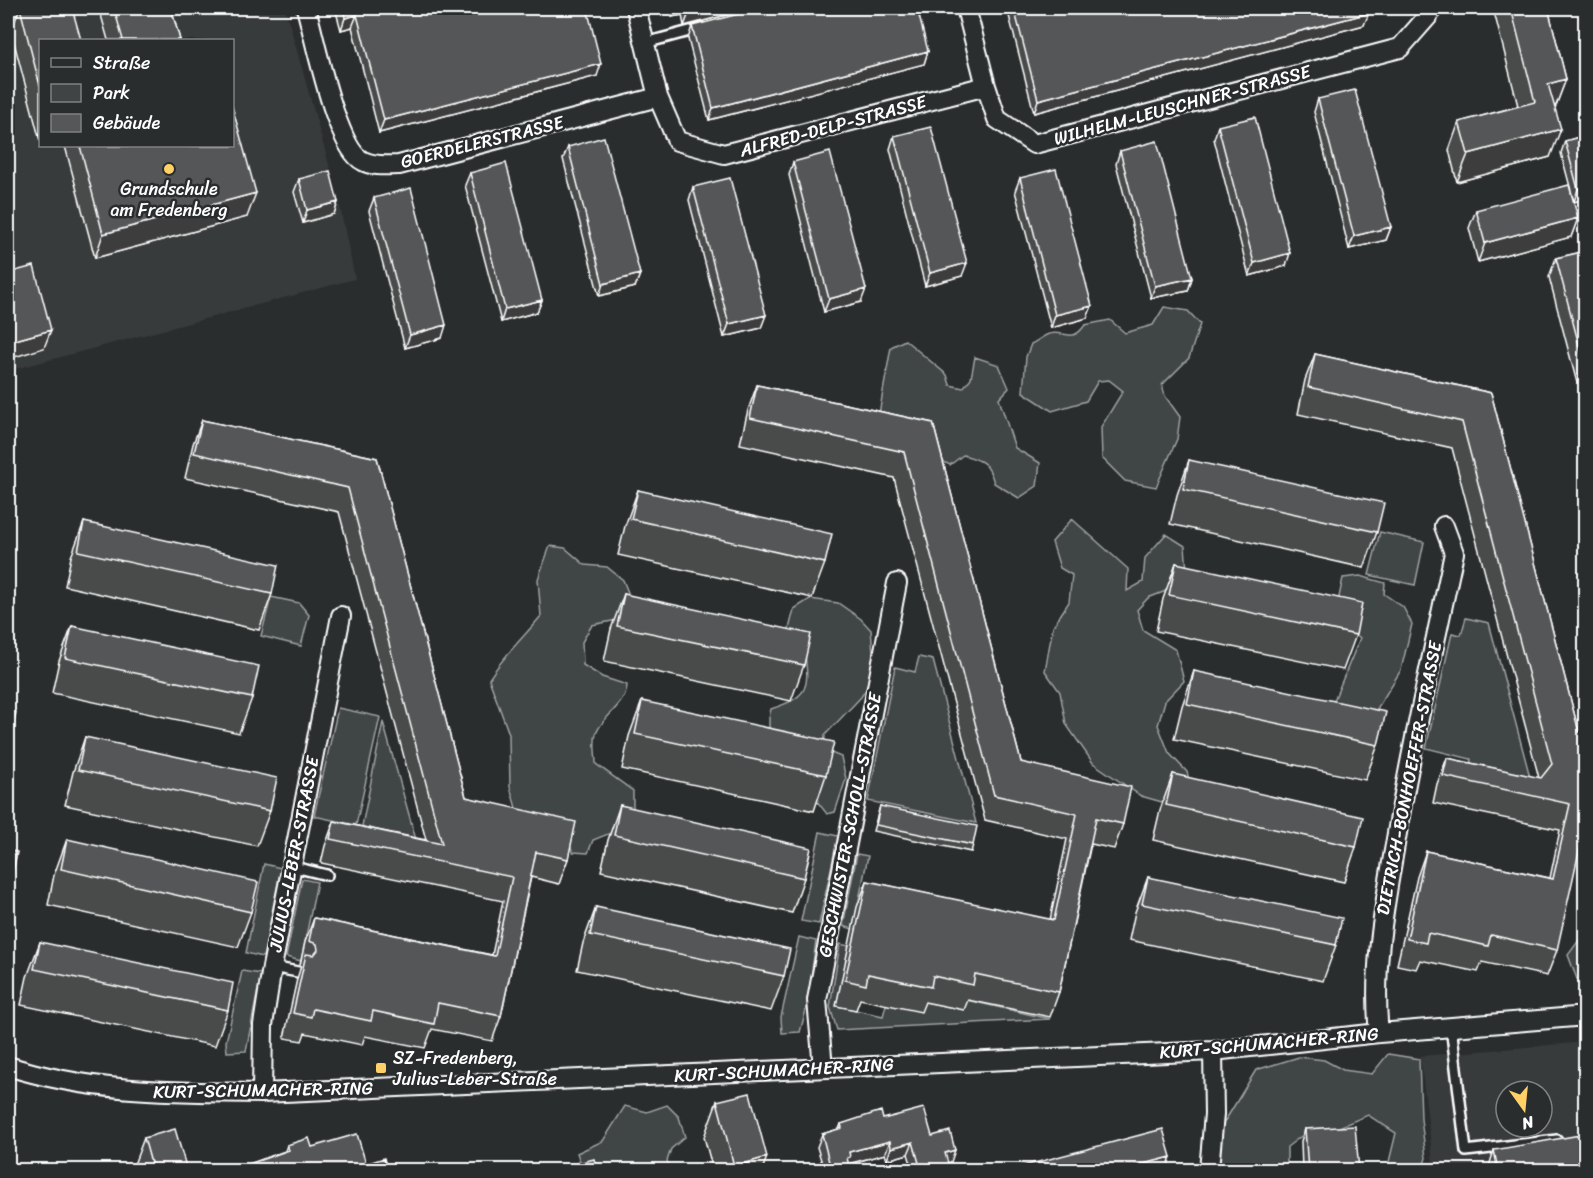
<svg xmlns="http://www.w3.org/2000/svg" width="1593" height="1178" font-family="Sriracha,sans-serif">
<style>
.built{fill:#373a3b;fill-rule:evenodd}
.green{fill:#414445;stroke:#a0a2a2;stroke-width:1.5}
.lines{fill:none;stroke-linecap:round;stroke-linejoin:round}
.lane-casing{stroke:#fff;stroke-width:14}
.street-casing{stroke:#fff;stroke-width:22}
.lane{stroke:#2a2d2e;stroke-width:9}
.street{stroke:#2a2d2e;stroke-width:18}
.wall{fill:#494b4c;stroke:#fff;stroke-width:1.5}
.shaded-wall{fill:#3c3d3e;stroke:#fff;stroke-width:1.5}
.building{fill:#555758;stroke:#fff;stroke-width:1.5}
.poi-dot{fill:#ffd166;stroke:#2a2d2e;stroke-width:2}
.labels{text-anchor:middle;stroke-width:5;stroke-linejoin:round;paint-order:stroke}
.street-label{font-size:18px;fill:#fff;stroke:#2a2d2e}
.poi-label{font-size:18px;fill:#fff;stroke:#2a2d2e}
</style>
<rect width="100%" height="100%" fill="#2a2d2e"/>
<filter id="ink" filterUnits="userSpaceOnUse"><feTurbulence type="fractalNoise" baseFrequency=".0167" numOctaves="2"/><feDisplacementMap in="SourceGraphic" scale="12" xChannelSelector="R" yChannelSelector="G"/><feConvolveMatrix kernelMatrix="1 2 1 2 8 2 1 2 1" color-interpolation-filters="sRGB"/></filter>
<g filter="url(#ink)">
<path class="built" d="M8,8H285L337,193L355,279L8,371ZM40,40H232V146H40Z
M1585,1042V1170H1434L1420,1056ZM1506,1091H1542V1127H1506Z"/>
<path class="green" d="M1164,307L1188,311L1200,324L1189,358L1162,385L1165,396L1180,417L1177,439L1156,487L1125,481L1102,458L1101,427L1123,391L1109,380L1098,381L1086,401L1052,411L1023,392L1026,357L1031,344C1037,341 1043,336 1049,334C1065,330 1072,344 1085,325L1110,320L1125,333L1153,325Z
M905,340L947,375L950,385L963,388L971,378L975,357L999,365L1009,388L999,399L1015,448L1040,463L1037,486L1019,498L994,483C989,463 982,460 963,455L950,465L930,456L879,414L891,347Z
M1072,519L1128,569L1127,591L1143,582L1145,558L1166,534L1185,546L1187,571L1171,589L1148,598L1137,610L1143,630L1176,650L1184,681L1165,701L1158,725L1169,753L1187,772L1194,799L1176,806L1141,796L1093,763L1066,724L1060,692L1045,671L1053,626L1069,602L1072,575L1060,568L1052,542Z
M1380,532L1424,542L1415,585L1369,575Z
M550,546L565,548L585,565L607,567L623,580L631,600L617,620L592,625L582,642L583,665L602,677L627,685C626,706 601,717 596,734C593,743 596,755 596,764L633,791V824L593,840L588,853L573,852L569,842L529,827L516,808L510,787L509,734L489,679C504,655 523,638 541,616L538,579Z
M1360,576L1385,583L1384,594L1403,607L1412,624L1401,670L1364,730L1330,710L1360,638L1335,616L1343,578Z
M271,597L299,603L309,615L301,646L261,636Z
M810,599L838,603L861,619L871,630L875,675L861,697L825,735L824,750L841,757L846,779L835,812L827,814L769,740V718L771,709C806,697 810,691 805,654L787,637L794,609Z
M1466,618L1489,623L1534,792L1468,777L1471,759L1426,748L1452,633L1461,635Z
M919,657L933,660L976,823L868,801L895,667L915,672Z
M338,708L380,717L356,825L314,816Z
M383,722L420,854L359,841Z
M820,832L838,836L819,924L801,921Z
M857,854L868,856L853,929L843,926Z
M264,864L281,868L263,957L246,953Z
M302,879L317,882L301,961L286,957Z
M1585,901V976L1577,979L1568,955L1580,939Z
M799,937L816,941L807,1006L800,1032L782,1033L781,1017Z
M840,944L849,946L837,1006L883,1016L886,1005L924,1002L964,1010L966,1000L1050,1019L837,1030L830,1007Z
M242,971L261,974L246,1051L227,1052L226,1042Z
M1388,1054L1419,1059L1421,1119L1426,1158L1422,1170H1387L1396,1133L1368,1115L1339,1127L1308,1131L1287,1147V1170H1218L1220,1129L1256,1070L1299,1057L1324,1060L1343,1070L1372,1074Z
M667,1105L679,1117L685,1137L671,1149L667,1161L671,1170H583L577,1153L603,1141L625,1106L647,1112Z"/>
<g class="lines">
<defs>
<path id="lane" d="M645,43L701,28
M290,866L327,875
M272,967L303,973
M1451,1026L1466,1151L1557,1140"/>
<path id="street" d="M306,8C315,38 336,149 363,161C374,167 387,165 399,165L658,97
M636,8L658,97L677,141L724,154L986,86
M966,8L986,86L997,119L1034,144L1400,48L1429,15L1427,8
M1379,1033C1372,967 1385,904 1396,839C1412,743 1434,648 1454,553L1444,526
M8,1066C92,1093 174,1092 262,1093L1213,1051L1379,1033L1586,1016
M823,1068L817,1000L897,583
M262,1093L263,1025L272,967L341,616
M1209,1170L1214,1114L1213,1051"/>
</defs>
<use href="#lane" class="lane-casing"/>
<use href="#street" class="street-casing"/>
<use href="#lane" class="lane"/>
<use href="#street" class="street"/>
</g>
<path class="wall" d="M20,8H90L74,12L40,40V141L11,31Z
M99,8H171L180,40H108Z
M335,8H587L597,76L379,133L352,27L341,30Z
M669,8H753L684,26L682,15L672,17Z
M1007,8H1368L1364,25L1034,113Z
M1493,8H1548L1566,79L1555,108L1550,157L1457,182L1449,150L1459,122L1518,106Z
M692,26L928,51L924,64L709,120L688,39Z
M1318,99L1391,227L1386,240L1349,249L1314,112Z
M1218,126L1286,266L1249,276L1214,139Z
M1586,135V198L1574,202L1561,153L1565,141Z
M894,136L962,276L925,286L890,149Z
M65,146H232L247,217L95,258Z
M568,147L640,274L635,287L599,296L563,159Z
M1120,151L1192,278L1188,291L1151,298L1116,164Z
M793,162L861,302L824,312L789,175Z
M470,173L542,300L537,312L501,322L465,185Z
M1020,178L1087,318L1051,328L1015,191Z
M299,179L338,202L334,214L303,223L294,192Z
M693,187L761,328L724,337L689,200Z
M374,198L442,338L405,348L369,211Z
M1476,210L1578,218L1571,237L1478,262L1469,228Z
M1586,251V380L1577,383L1549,277L1556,258Z
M1315,354L1491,393L1579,732L1557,950L1547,976L1482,962L1478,972L1420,960L1416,969L1397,965L1417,877L1426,851L1550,878L1560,830L1433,803L1437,784L1447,758L1539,778L1452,448L1298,414L1305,380Z
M757,385L933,423L1021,762L1123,824L1114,849L1091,844L1059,992L1050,1017L968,1000L964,1010L925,1002L921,1012L860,999L856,1010L836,1006L857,907L867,881L1050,920L1067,839L985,820L894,478L740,444L748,410Z
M202,420L377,458L466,797L568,859L559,884L531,877L501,1016L492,1041L432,1029L425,1048L365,1036L362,1045L305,1033L302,1041L284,1038L297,979L301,966L300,965L305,942L314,918L492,955L503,901L321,863L325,846L334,821L426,840L339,512L185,478L193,444Z
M1189,460L1377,532L1364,568L1170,524L1177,495Z
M638,490L825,563L812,598L618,555L625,526Z
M84,522L272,594L259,630L65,586L71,557Z
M1176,563L1356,635L1343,670L1156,631L1163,599Z
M624,594L804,665L791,701L604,661L611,629Z
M72,626L252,698L239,733L52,693L59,661Z
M1194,671L1378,745L1365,780L1174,739L1182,706Z
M642,701L826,775L814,811L622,769L629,736Z
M85,737L270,811L257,846L65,805L73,772Z
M1173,774L1356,847L1344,882L1153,840L1160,810Z
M620,805L804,878L792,913L601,871L608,840Z
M880,806L973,845L971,852L873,831Z
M67,839L251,912L238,947L48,905L54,875Z
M1148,877L1336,945L1323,981L1129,940L1135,912Z
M596,907L784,976L771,1011L577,970L583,943Z
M40,942L228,1010L215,1046L21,1005L27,977Z
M717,1101L762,1170H713L704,1137Z
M883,1119L932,1136L951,1162L948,1163L950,1170H913L908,1154L887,1160L885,1154L849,1164L850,1170H824L817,1147L822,1134L839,1129L841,1124Z
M1305,1129L1359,1170H1302L1301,1141Z
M144,1138L187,1170H132Z
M287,1145L312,1147L387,1170H247L249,1164L285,1151Z
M1494,1150L1586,1170L1490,1166V1163Z"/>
<path class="shaded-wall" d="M55,8H90L52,17Z
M675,8H684L682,15L672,17Z
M709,8H753L684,26L689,13Z
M986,8H996L985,10Z
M1369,13L1364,25L1034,113L1038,100Z
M357,15L352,27L341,30L345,18Z
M928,51L924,64L709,120L713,108Z
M601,64L597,76L379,133L384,120Z
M1566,79L1555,108L1538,112L1548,84Z
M1561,129L1550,157L1457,182L1468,154Z
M1586,187V198L1574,202L1578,189Z
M256,193L247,217L95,258L103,234Z
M338,202L334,214L303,223L307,210Z
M1578,218L1571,237L1478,262L1485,243Z
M1391,227L1386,240L1349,249L1354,236Z
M1290,253L1286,266L1249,276L1254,263Z
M967,263L962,276L925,286L930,273Z
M640,274L635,287L599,296L603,284Z
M1192,278L1188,291L1151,298L1155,286Z
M866,289L861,302L824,312L829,299Z
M542,300L537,312L501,322L505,309Z
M1092,306L1087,318L1051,328L1055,315Z
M766,315L761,328L724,337L729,324Z
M446,325L442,338L405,348L410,335Z
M51,330L44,348L8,359V342Z
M1586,363V380L1577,383L1584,364Z
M890,1141L885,1154L848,1164L843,1170L849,1152Z
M913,1142L908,1154L887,1160L891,1148Z
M955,1150L951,1162L940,1165L945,1153Z
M767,1157L762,1170H741L743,1164Z
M1171,1157L1166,1170H1120Z"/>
<path class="building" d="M20,8H72L81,40H40V86Z
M114,8H171L180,40H123Z
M343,8H587L601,64L384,120L357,15L345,18Z
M688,8H709L689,13Z
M762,8H917L928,51L713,108L692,26Z
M1014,8H1368L1369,13L1038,100Z
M1511,8H1548L1566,79L1548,84L1561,129L1468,154L1459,122L1535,102Z
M1355,90L1391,227L1354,236L1318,99Z
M232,106L256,193L103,234L80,146H232Z
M1255,117L1290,253L1254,263L1218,126Z
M931,127L967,263L930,273L894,136Z
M1586,135V187L1578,189L1565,141Z
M604,137L640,274L603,284L568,147Z
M1157,141L1192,278L1155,286L1120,151Z
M830,152L866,289L829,299L793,162Z
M506,163L542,300L505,309L470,173Z
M1056,169L1092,306L1055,315L1020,178Z
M330,171L338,202L307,210L299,179Z
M730,178L766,315L729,324L693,187Z
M1569,185L1578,218L1485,243L1476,210Z
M411,188L446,325L410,335L374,198Z
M1586,251V363L1584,364L1556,258Z
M34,266L51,330L8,342V273Z
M1315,354L1491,393L1579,732L1586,733V820L1557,950L1491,935L1488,946L1428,933L1426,943L1407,939L1426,851L1553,879L1570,804L1443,776L1447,758L1541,778L1552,764L1462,422L1308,387Z
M757,385L933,423L1021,762L1131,787L1123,824L1096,818L1059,992L975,974L973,985L933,976L931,987L868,974L866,985L845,980L867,881L1054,920L1077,814L994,795L904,452L750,418Z
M202,420L377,458L466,797L576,822L568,859L536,852L501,1016L438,1003L434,1024L373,1011L371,1021L313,1009L311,1017L293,1013L306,954L314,955L318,950L317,944L309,941L314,918L495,956L512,877L330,839L334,821L442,844L348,488L194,453Z
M1189,460L1384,503L1377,532L1183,489Z
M638,490L832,534L825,563L631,519Z
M84,522L278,565L272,594L78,551Z
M1176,563L1362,603L1356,635L1169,595Z
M624,594L811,634L804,665L617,626Z
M72,626L259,666L252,698L65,658Z
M1194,671L1386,712L1378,745L1187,704Z
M642,701L834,742L826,775L635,734Z
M8,710L16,712L8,751Z
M85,737L277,778L270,811L78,770Z
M1173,774L1363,817L1356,847L1166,805Z
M620,805L811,848L804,878L614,835Z
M880,806L977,826L973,845L876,825Z
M67,839L258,882L251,912L61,869Z
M8,850L17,852L8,897Z
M1148,877L1342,918L1336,945L1142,904Z
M596,907L790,949L784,976L590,935Z
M40,942L233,983L228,1010L34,969Z
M750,1093L767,1157L743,1164L745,1170H717L734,1166L717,1101Z
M924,1108L932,1136L950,1131L955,1150L945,1153L950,1170H921L913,1142L891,1148L890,1141L849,1152L850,1157L847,1158L850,1170H831L822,1134L842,1128L841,1124L881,1111L883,1119Z
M1355,1126L1359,1170H1308L1305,1129Z
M175,1129L187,1170H153L144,1138Z
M1163,1129L1171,1157L1120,1170H1008Z
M357,1134L366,1164L384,1158L387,1170H251L249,1164L289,1150L287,1145L309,1138L312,1147Z
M1586,1134V1170H1470L1497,1165L1494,1150Z
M594,1159L597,1170H554Z"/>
</g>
<g class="poi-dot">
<circle cx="169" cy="169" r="6"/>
<rect x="375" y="1062" width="12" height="12" rx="3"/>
</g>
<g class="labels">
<g class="street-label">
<text transform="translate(1182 105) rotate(-15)" y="6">WILHELM-LEUSCHNER-STRASSE</text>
<text transform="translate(833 126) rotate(-15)" y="6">ALFRED-DELP-STRASSE</text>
<text transform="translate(482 142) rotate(-14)" y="6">GOERDELERSTRASSE</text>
<text transform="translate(1409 778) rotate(-79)" y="6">DIETRICH-BONHOEFFER-STRASSE</text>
<text transform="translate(850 825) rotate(-79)" y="6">GESCHWISTER-SCHOLL-STRASSE</text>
<text transform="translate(294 854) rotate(-79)" y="6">JULIUS-LEBER-STRASSE</text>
<text transform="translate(1269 1043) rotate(-5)" y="6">KURT-SCHUMACHER-RING</text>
<text transform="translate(784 1070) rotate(-3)" y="6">KURT-SCHUMACHER-RING</text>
<text transform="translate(263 1090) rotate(-1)" y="6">KURT-SCHUMACHER-RING</text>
</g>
<g class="poi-label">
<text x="169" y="195">Grundschule<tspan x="169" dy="21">am Fredenberg</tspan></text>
<text x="393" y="1064" text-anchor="start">SZ-Fredenberg,<tspan x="393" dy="21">Julius-Leber-Straße</tspan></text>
</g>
</g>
<rect width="1593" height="1178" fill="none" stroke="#2a2d2e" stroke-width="30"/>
<rect x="15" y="15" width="1563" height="1148" fill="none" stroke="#fff" stroke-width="2" filter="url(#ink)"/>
<rect x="39" y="39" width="195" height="108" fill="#2a2d2e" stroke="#7f8182" stroke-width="1.5"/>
<rect x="51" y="58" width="30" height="9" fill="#2a2d2e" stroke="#7f8182" stroke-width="1.5"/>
<text x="93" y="69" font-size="18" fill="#ffffff">Straße</text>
<rect x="51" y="84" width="30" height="18" fill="#414445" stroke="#7f8182" stroke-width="1.5"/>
<text x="93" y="99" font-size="18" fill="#ffffff">Park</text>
<rect x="51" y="114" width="30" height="18" fill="#555758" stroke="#7f8182" stroke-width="1.5"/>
<text x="93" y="129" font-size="18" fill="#ffffff">Gebäude</text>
<g transform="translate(1524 1109) rotate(165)"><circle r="28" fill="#2a2d2e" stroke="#7f8182" stroke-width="1.5"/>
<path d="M0-4.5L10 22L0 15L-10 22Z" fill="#ffd166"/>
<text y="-9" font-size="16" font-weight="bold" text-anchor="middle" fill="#ffffff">N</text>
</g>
</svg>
